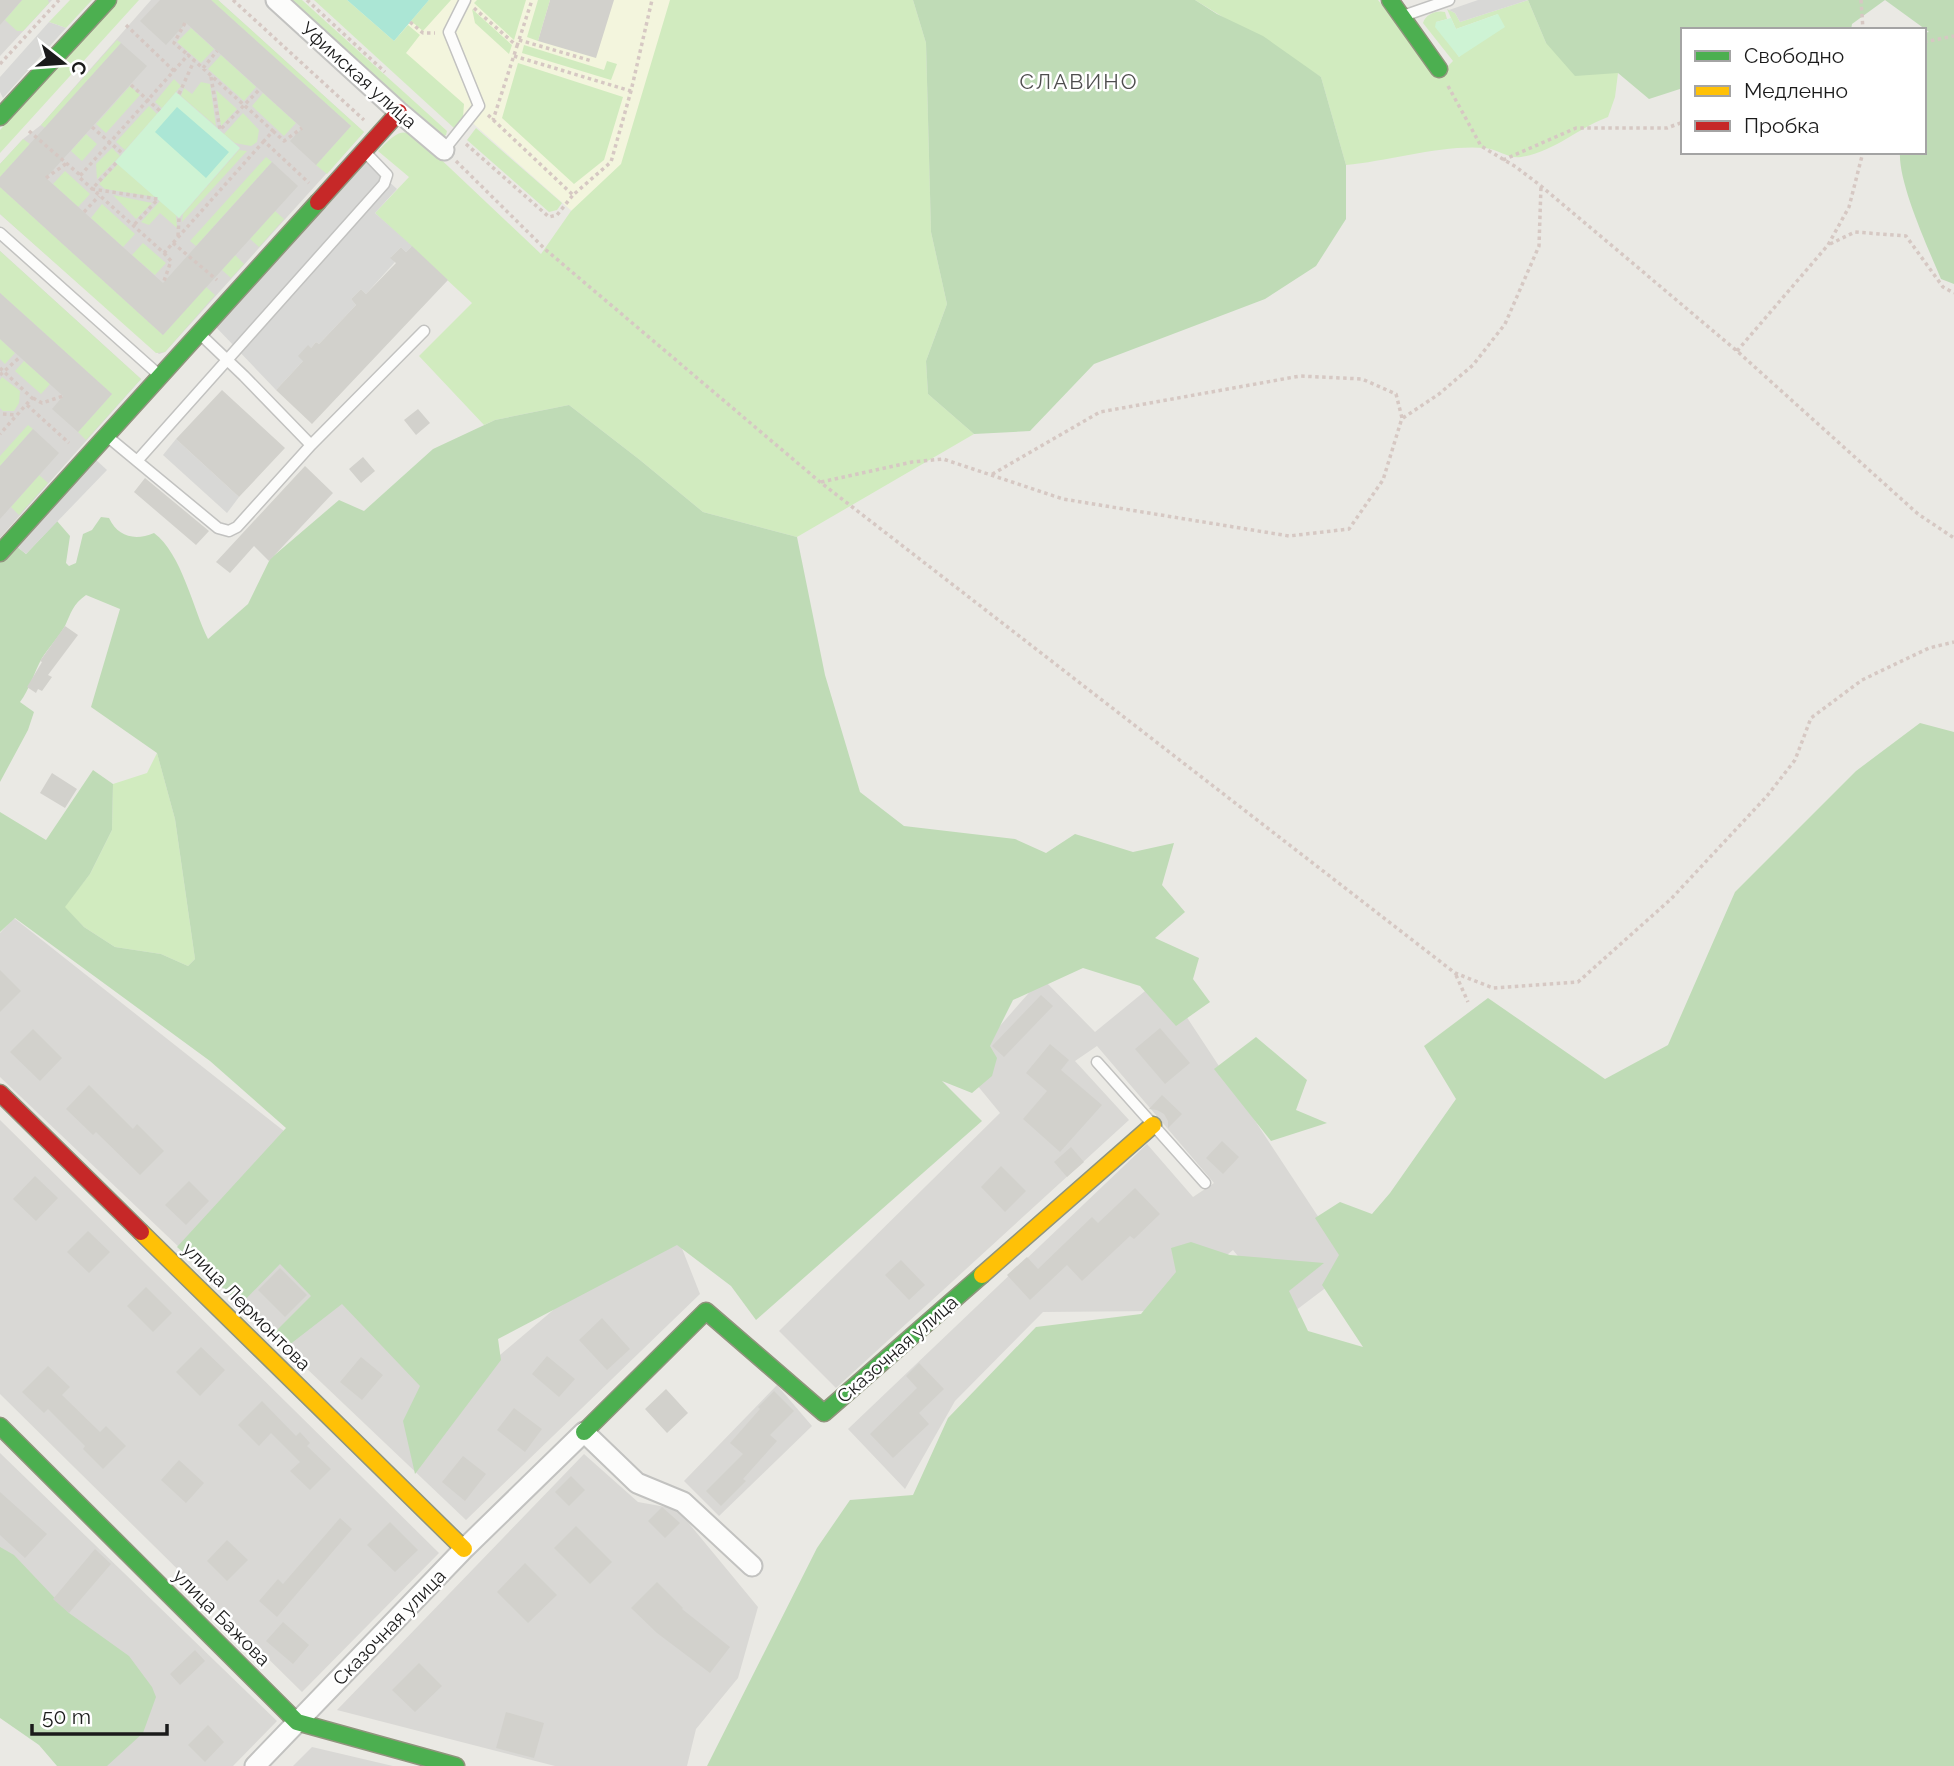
<svg xmlns="http://www.w3.org/2000/svg" width="1954" height="1766" font-family="Raleway,sans-serif">
<style>
.residential{fill:#d9d8d5}
.education{fill:#f3f5dd}
.grass{fill:#d1ebbf}
.forest{fill:#bfdbb6}
.park{fill:#cef3d4}
.pitch{fill:#abe6d5}
.parking{fill:#d8d8d6}
.building{fill:#d2d1cc}
.lines{fill:none;stroke-linecap:round;stroke-linejoin:round}
.lane-casing{stroke:#c2c2c0;stroke-width:13}
.street-casing{stroke:#c2c2c0;stroke-width:23}
.fast-casing{stroke:#8f947c;stroke-width:19}
.slow-casing{stroke:#8f947c;stroke-width:19}
.jam-casing{stroke:#8f947c;stroke-width:19}
.path{stroke:#d6c8c3;stroke-width:3.5;stroke-dasharray:3.5 3.5;stroke-linecap:butt}
.lane{stroke:#fcfcfb;stroke-width:10}
.street{stroke:#fcfcfb;stroke-width:19}
.fast{stroke:#4caf50;stroke-width:16}
.slow{stroke:#ffc107;stroke-width:16}
.jam{stroke:#c62828;stroke-width:16}
.labels{text-anchor:middle;stroke-width:5;stroke-linejoin:round;paint-order:stroke}
.street-label{font-size:19px;fill:#1b1b1b;stroke:#fff}
.neighbourhood-label{font-size:21px;letter-spacing:2px;fill:#4e4e4e;stroke:#fff}
</style>
<rect width="100%" height="100%" fill="#eae9e4"/>
<path class="residential" d="M0,0H52L0,56Z
M151,0H218L364,132L165,352L159,354L0,214V164L23,139L41,125Z
M0,251L141,379L0,538Z
M14,918L289,1135L449,1398L668,1213L700,1294L466,1520L0,1077V933Z
M1042,978L1095,1032L1161,978L1352,1268L1287,1317L1233,1250L1158,1311L1043,1312L955,1401L905,1489L848,1429L1147,1144L1193,1197L1214,1183L1097,1046L1075,1061L1129,1120L836,1388L779,1331L1000,1113L963,1068Z
M0,1120L439,1553L302,1692L0,1394Z
M777,1385L812,1426L719,1516L684,1481Z
M0,1453L277,1721L233,1766H78L0,1590Z
M584,1454L638,1502L677,1509L758,1607L738,1678L696,1729L687,1766H555L337,1710Z
M312,1747L393,1766H293Z"/>
<path class="education" d="M334,0H685L637,161L592,229Z"/>
<path class="grass" d="M22,0H48L49,3L23,31H17L5,20Z
M70,0H92L66,28L49,22Z
M118,0H139L0,153V130Z
M211,0H218L364,132L327,174L316,165L351,126Z
M287,0H302L447,131L446,135L442,138Z
M314,0H347L394,41L408,25L420,35L406,53L464,104L463,117L454,128Z
M429,0H451L423,31L411,21Z
M477,0H526L514,40L474,3Z
M538,0H550L538,41L527,37Z
M670,0H913L926,43L931,232L947,304L926,361L928,394L974,434L797,537L703,512L640,460L569,405L495,420L484,425L419,356L472,303L375,213L409,177L378,151C403,125 406,128 432,151L541,254L571,211L621,164Z
M1195,0H1378L1438,76L1453,61L1423,23C1426,14 1436,10 1445,12L1447,19L1436,22L1459,57L1498,14L1456,29L1447,9L1455,13L1460,22L1528,0L1546,43L1618,73L1615,97L1608,117C1578,128 1554,152 1521,157C1509,159 1497,149 1485,148C1445,144 1388,161 1346,165L1321,77Z
M472,9L512,45L509,54L475,23Z
M191,28L214,49L201,63L177,42Z
M117,40L121,43L45,128L41,125Z
M524,45L604,70L607,61L617,64L611,80L522,53Z
M221,55L256,87L244,101L208,69Z
M518,63L623,97L604,160L574,184L502,118Z
M174,79L181,86L162,108L155,102Z
M201,82L210,84L216,126L181,96L184,88L192,94Z
M130,86L140,95L106,133L96,124Z
M216,90L237,109L221,126Z
M263,93L296,123L284,136L252,106Z
M149,106L157,114L125,150L116,142Z
M243,113L259,130L257,142L251,146L235,143L224,134Z
M476,128L562,203L557,210L549,212L467,140Z
M86,134L97,144L82,161L71,151Z
M23,139L30,144L0,177V164Z
M112,148L120,156L97,179L96,164Z
M239,150L247,151L182,222L183,214Z
M266,157L272,162L196,246L190,241Z
M118,164L155,197L105,189L99,184Z
M65,171L90,194L78,207L53,184Z
M0,187L163,335L206,287L215,295L165,352L156,353L0,214Z
M113,195L152,203L136,219Z
M160,201L176,215L177,228L160,213L149,225L141,222Z
M102,204L135,234L123,247L91,218Z
M275,211L284,219L259,247L250,239Z
M143,243L166,263L155,275L132,255Z
M0,251L141,379L86,440L78,432L112,394L0,293Z
M235,255L244,264L231,278L222,270Z
M0,339L15,353L5,364L0,359Z
M24,361L50,384L41,394L15,371Z
M2,377L20,391L19,403L14,411H3L0,408V380Z
M28,425L33,429L0,466V456Z
M39,475L48,483L19,515L11,507Z
M157,753L175,819L195,959L188,966L161,954L115,947L84,927L64,907L90,874L112,830L113,784L147,773Z"/>
<path class="forest" d="M913,0H1195L1217,14L1263,36L1321,77L1346,165V219L1316,266L1265,299L1094,364L1030,431L974,434L928,394L926,361L947,304L931,232L926,43Z
M1528,0H1954V284L1941,279C1928,248 1898,183 1900,152H1924V33L1929,32L1885,0L1852,24L1851,30H1683V88L1649,99L1618,73L1575,76L1546,43Z
M569,405L640,460L703,512L797,537L825,675L860,792L904,826L1015,839L1046,853L1075,834L1133,852L1174,843L1162,885L1185,912L1155,938L1199,958L1193,979L1210,1002L1176,1026L1140,986L1083,968L1013,1000L990,1046L997,1058L992,1076L972,1093L942,1081L982,1121L756,1320L731,1286L677,1245L498,1339L501,1360L415,1474L403,1421L420,1386L342,1304L284,1349L273,1334L311,1296L280,1264L241,1304L177,1247L286,1128L210,1061L15,918L0,932V812L46,840L93,770L113,784L112,830L90,874L65,907L84,927L115,947L161,954L188,966L195,959L175,819L157,753L91,707L120,609L86,595C73,604 71,613 65,626C59,637 49,647 42,658C34,672 30,689 20,702L34,712L28,730L0,782V561L15,545L26,554L57,521L70,536L66,563L69,566L76,563L83,534L92,530L101,517L109,518C118,537 135,541 154,533C182,554 193,609 208,639L248,604L270,559L339,500L364,511L433,449L495,420Z
M1920,723L1954,732V1766H707L817,1548L850,1500L913,1495L948,1418L1036,1327L1141,1314L1176,1272L1171,1248L1191,1242L1230,1255L1324,1263L1289,1291L1308,1331L1363,1347L1322,1285L1339,1255L1315,1218L1340,1202L1372,1214L1390,1193L1456,1099L1424,1046L1488,998L1605,1079L1668,1045L1735,892L1856,771Z
M1256,1037L1307,1080L1296,1110L1327,1123L1271,1141L1214,1069Z
M0,1547L14,1555L69,1613L129,1656L152,1687L156,1697L143,1733L107,1766H57L39,1745L0,1718Z"/>
<path class="park" d="M1498,14L1505,27L1459,57L1435,27L1436,22L1451,18L1456,29Z
M176,92L240,148L179,218L115,162Z"/>
<path class="pitch" d="M347,0H429L394,41Z
M177,107L229,152L206,178L155,132Z"/>
<path class="parking" d="M1478,0H1528L1460,22L1455,13L1449,10Z
M49,22L66,28L3,98L0,92V77Z
M363,158L397,189L375,213L412,246L406,252L401,247L391,257L395,262L366,294L361,289L351,299L356,305L319,344L316,342L311,348L303,361L276,390L214,325Z
M176,439L239,497L227,513L163,455Z
M95,459L107,470L26,554L15,545Z"/>
<path class="building" d="M0,0H22L0,25Z
M160,0H211L351,126L316,165L290,141L302,128L186,23L166,45L140,21Z
M550,0H614L596,58L538,41Z
M121,43L147,66L46,178L163,283L272,162L298,186L163,335L0,187V177Z
M412,246L448,280L312,424L276,390L303,361L298,356L308,345L311,348L316,342L319,344L356,305L351,299L361,289L366,294L396,263L390,258L401,247L406,252Z
M0,293L112,394L78,432L52,409L63,396L0,339Z
M222,390L285,448L239,497L176,439Z
M418,409L430,423L416,435L404,420Z
M33,429L59,453L0,519V466Z
M363,457L375,471L361,483L349,469Z
M305,466L333,493L269,561L254,546L230,573L216,562Z
M145,478L209,531L196,545L134,492Z
M65,626L78,635L48,675L52,677L42,691L38,689L36,693L27,687L42,662L40,661Z
M52,773L77,789L65,808L40,793Z
M0,970L21,991L0,1012Z
M1041,995L1053,1006L1004,1057L992,1046Z
M1160,1028L1190,1063L1165,1084L1135,1049Z
M33,1029L62,1058L40,1081L10,1052Z
M1050,1044L1069,1060L1061,1070L1102,1105L1060,1152L1023,1119L1047,1091L1026,1073Z
M89,1085L133,1129L137,1124L164,1151L140,1175L96,1132L93,1135L66,1109Z
M1162,1095L1182,1114L1168,1128V1121L1164,1114L1157,1110L1149,1109Z
M1222,1141L1239,1157L1223,1174L1206,1158Z
M1071,1147L1084,1162L1067,1177L1054,1162Z
M1001,1166L1026,1191L1005,1212L981,1187Z
M35,1176L58,1198L36,1221L13,1199Z
M189,1181L209,1201L186,1225L165,1205Z
M1135,1188L1160,1214L1134,1239L1130,1236L1082,1281L1067,1265L1030,1300L1007,1275L1027,1257L1038,1269L1092,1217L1098,1223Z
M88,1231L110,1252L89,1273L67,1252Z
M901,1260L925,1285L909,1300L885,1275Z
M280,1268L307,1295L285,1317L258,1290Z
M146,1287L172,1313L153,1332L127,1306Z
M602,1318L630,1349L607,1370L579,1340Z
M201,1347L225,1370L200,1396L176,1372Z
M547,1356L575,1379L559,1397L532,1374Z
M361,1357L383,1375L362,1400L340,1382Z
M919,1363L944,1389L919,1413L929,1424L893,1458L870,1434L917,1388L906,1376Z
M48,1366L70,1387L62,1395L100,1432L106,1426L126,1446L103,1469L83,1449L85,1446L48,1409L44,1413L22,1392Z
M666,1389L688,1413L667,1433L645,1409Z
M774,1391L794,1411L770,1435L777,1441L743,1479L746,1481L721,1506L706,1491L743,1454L730,1443L760,1409L758,1407Z
M262,1401L296,1436L300,1432L310,1443L307,1446L331,1469L310,1490L290,1471L300,1462L271,1433L259,1446L238,1425Z
M514,1408L542,1429L525,1452L497,1430Z
M463,1456L486,1474L465,1501L442,1482Z
M179,1460L204,1483L186,1503L161,1480Z
M571,1476L585,1490L569,1506L555,1492Z
M0,1492L47,1534L25,1558L0,1535Z
M662,1507L680,1523L665,1538L648,1521Z
M340,1518L352,1529L277,1617L259,1601L278,1579L283,1584Z
M390,1522L418,1550L395,1572L367,1545Z
M576,1526L612,1562L590,1584L554,1548Z
M227,1540L248,1560L227,1581L207,1561Z
M95,1549L111,1564L69,1613L53,1599Z
M525,1563L557,1595L528,1623L497,1592Z
M657,1582L683,1608L682,1609L730,1647L710,1673L657,1633L631,1608Z
M283,1622L309,1645L293,1664L266,1641Z
M195,1650L205,1661L180,1685L170,1674Z
M419,1663L442,1686L415,1712L392,1690Z
M506,1712L544,1723L534,1758L496,1748Z
M208,1725L224,1742L205,1762L188,1745Z"/>
<g class="lines">
<defs>
<path id="lane" d="M1403,16L1449,0
M444,150L479,106L449,32L465,0
M0,233L158,374
M200,334L244,376L311,445L424,331
M108,437L218,528L229,531L237,527L311,445
M137,461L384,184L387,175L364,151
M1097,1062L1205,1183"/>
<path id="street" d="M276,0L399,112L444,150
M255,1766L464,1549L584,1432L637,1483L683,1502L752,1566"/>
<path id="fast" d="M1390,0L1439,69
M0,117L108,0
M0,553L318,202
M0,1426L297,1722L456,1766
M584,1432L706,1311L824,1413L982,1275"/>
<path id="slow" d="M141,1232L464,1549
M982,1275L1153,1125"/>
<path id="jam" d="M318,202L399,112
M0,1093L141,1232"/>
</defs>
<use href="#lane" class="lane-casing"/>
<use href="#street" class="street-casing"/>
<use href="#fast" class="fast-casing"/>
<use href="#slow" class="slow-casing"/>
<use href="#jam" class="jam-casing"/>
<path class="path" d="M233,0L364,120
M307,0L385,72
M1861,0L1863,30
M474,8L517,46L493,120
M410,22L423,33H435
M185,23L174,43L188,55
M126,25L174,71
M519,40L592,61
M1924,42L1954,36
M517,46L532,0
M514,56L631,91
M0,64L59,0
M203,68L217,51
M211,77L220,130L259,90
M131,85L160,111
M1448,86L1481,146L1516,167L1541,186L1737,351L1918,514L1954,538
M179,94L194,61
M488,115L573,195L611,162L631,91L652,0
M92,127L122,153
M29,131L80,175
M273,131L284,141L302,128
M264,141L164,253L79,177L188,55L273,131L264,141L309,183
M466,144L549,217L557,215L573,195
M1503,160L1576,128H1667L1683,122
M456,161L546,250L820,482L1455,973L1493,988L1578,982L1671,899L1767,796L1795,760L1811,718L1862,680L1929,648L1954,642
M116,163L92,189L158,199L133,226
M46,178L67,163
M84,212L99,196
M178,236L179,218
M173,243L217,280
M1830,244L1855,232L1906,236L1943,287L1954,293
M164,253L171,261L164,281
M1737,351L1828,245L1849,207L1863,152
M0,368L32,398L0,434
M0,375L20,357
M33,398L42,403L63,396
M27,405L69,443
M3,414L17,415
M1403,418L1439,394L1473,365L1505,324L1539,246L1541,186
M821,482L912,462L943,459L1063,499L1289,536L1349,529L1383,480L1402,418L1396,394L1362,379L1300,376L1100,412L991,475
M1456,975L1468,1002"/>
<use href="#lane" class="lane"/>
<use href="#street" class="street"/>
<use href="#fast" class="fast"/>
<use href="#slow" class="slow"/>
<use href="#jam" class="jam"/>
</g>
<g class="labels">
<g class="street-label">
<text transform="translate(359 75) rotate(42)" y="7">Уфимская улица</text>
<text transform="translate(247 1306) rotate(45)" y="7">улица Лермонтова</text>
<text transform="translate(897 1349) rotate(-41)" y="7">Сказочная улица</text>
<text transform="translate(222 1617) rotate(45)" y="7">улица Бажова</text>
<text transform="translate(389 1627) rotate(-46)" y="7">Сказочная улица</text>
</g>
<g class="neighbourhood-label">
<text x="1079" y="89">СЛАВИНО</text>
</g>
</g>
<rect x="1681" y="28" width="245" height="126" fill="#ffffff" stroke="#a4a4a4" stroke-width="2"/>
<rect x="1695" y="51" width="35" height="10" fill="#4caf50" stroke="#a4a4a4" stroke-width="2"/>
<text x="1744" y="63" font-size="21" fill="#1b1b1b">Свободно</text>
<rect x="1695" y="86" width="35" height="10" fill="#ffc107" stroke="#a4a4a4" stroke-width="2"/>
<text x="1744" y="98" font-size="21" fill="#1b1b1b">Медленно</text>
<rect x="1695" y="121" width="35" height="10" fill="#c62828" stroke="#a4a4a4" stroke-width="2"/>
<text x="1744" y="133" font-size="21" fill="#1b1b1b">Пробка</text>
<g transform="translate(63 63) rotate(107)" stroke="#ffffff" stroke-width="5" paint-order="stroke">
<path d="M0-5L12 26L0 18L-12 26Z" fill="#1b1b1b"/>
<text y="-10" font-size="19" font-weight="bold" text-anchor="middle" fill="#1b1b1b">С</text>
</g>
<path d="M32 1724v10h135v-10" fill="none" stroke="#1b1b1b" stroke-width="3.5"/>
<text x="42" y="1724" font-size="21" fill="#1b1b1b" stroke="#ffffff" stroke-width="5" paint-order="stroke">50 m</text>
</svg>
